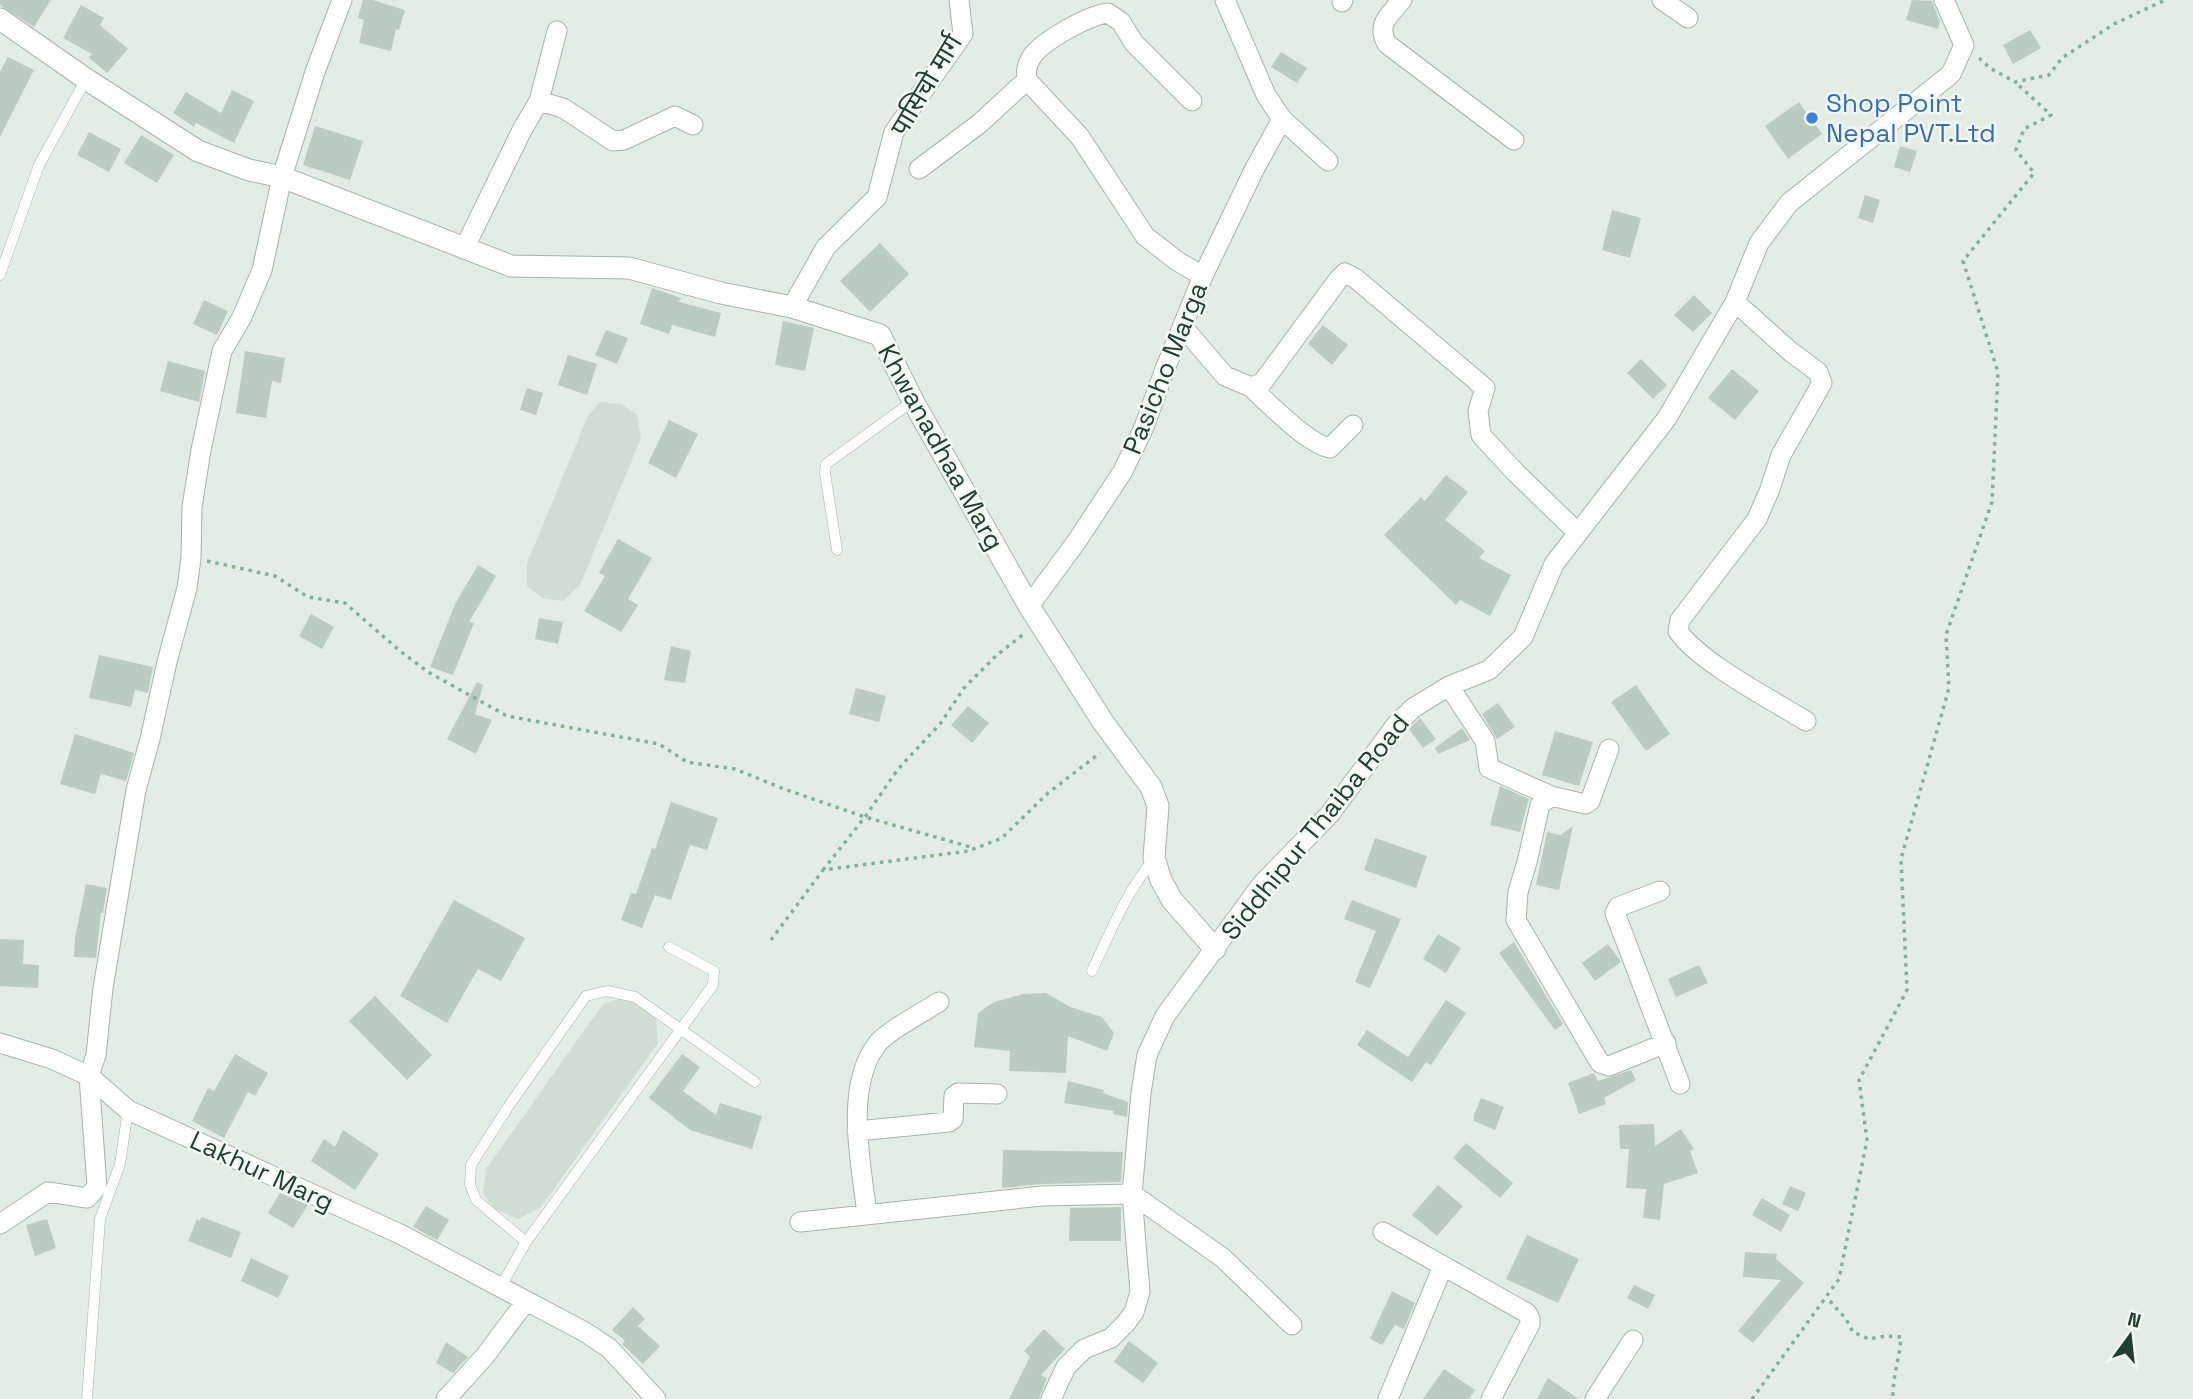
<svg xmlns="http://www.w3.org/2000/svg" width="2193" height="1399" font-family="'Space Grotesk','Noto Sans Devanagari',sans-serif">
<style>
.built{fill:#d0ddd3}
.building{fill:#bacbbf}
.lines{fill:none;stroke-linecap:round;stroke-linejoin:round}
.service-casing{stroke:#a4b5aa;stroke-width:11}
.minor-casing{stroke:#a4b5aa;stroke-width:21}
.tertiary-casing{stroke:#a4b5aa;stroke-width:23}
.path{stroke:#80b294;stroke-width:3.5;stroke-dasharray:3.5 5;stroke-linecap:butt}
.service{stroke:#fff;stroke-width:10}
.minor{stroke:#fff;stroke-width:19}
.tertiary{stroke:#fff;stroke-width:21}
.shop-dot{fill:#3f7fe0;stroke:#f2f9f4;stroke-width:2.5}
.labels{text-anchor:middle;stroke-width:5;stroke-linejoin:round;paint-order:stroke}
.street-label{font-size:26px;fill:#213f2e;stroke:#f2f9f4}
.shop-label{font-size:26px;fill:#366cbe;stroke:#f2f9f4;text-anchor:start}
</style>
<rect width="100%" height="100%" fill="#e2ede5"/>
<path class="built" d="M600,402L621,404L637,415L641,438L580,585L563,601L542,598L527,586V563L588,416Z
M622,998L642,1004L656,1018L658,1043L541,1207L518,1219L495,1209L483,1194L486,1169L603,1004Z"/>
<path class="building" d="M0,0H51L34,27L0,5Z
M363,0H373L405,10L399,30L396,29L391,51L359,43L364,20L358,18Z
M1912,0L1932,1L1940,22L1938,29L1906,20Z
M81,5L104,18L100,25L128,49L107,73L89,58L92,54L63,38Z
M2030,30L2041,48L2013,64L2003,45Z
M1281,52L1307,68L1297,83L1271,67Z
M8,57L34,70L0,137V72Z
M232,90L254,101L234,143L196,123L194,127L173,113L186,92L221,113Z
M1799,102L1822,134L1788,159L1765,126Z
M315,126L363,141L350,180L303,165Z
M89,132L121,149L109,172L77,155Z
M141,135L174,155L157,183L124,163Z
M1900,146L1917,151L1910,172L1894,167Z
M1865,195L1880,200L1873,223L1858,218Z
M1612,210L1641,218L1630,258L1602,250Z
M880,243L909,274L870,312L840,281Z
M652,288L681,298L679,302L721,313L715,337L672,325L669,334L640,324Z
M1694,295L1712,313L1693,332L1674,315Z
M204,300L228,311L217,335L193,324Z
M783,321L814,328L805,371L775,365Z
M1323,325L1348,345L1332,365L1308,344Z
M606,330L628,338L617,364L595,355Z
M245,351L285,358L281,383L272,381L266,418L236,413Z
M568,355L597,364L587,395L558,385Z
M1641,359L1667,385L1653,399L1627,373Z
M168,361L205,371L199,402L160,391Z
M1732,369L1759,391L1735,420L1708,398Z
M527,388L543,393L536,415L520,410Z
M669,420L698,434L676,478L648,463Z
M1446,475L1468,492L1445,520L1485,551L1479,558L1511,575L1490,616L1460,600L1456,605L1384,535L1421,497L1425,501Z
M618,539L652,558L628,599L638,605L621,632L584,611L605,576L599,573Z
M478,565L496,576L469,622L474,623L453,675L430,667L455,604Z
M311,614L334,627L322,649L299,636Z
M539,618L563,622L558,644L535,639Z
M671,646L691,651L685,683L664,680Z
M99,655L153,667L148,693L135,690L131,707L89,698Z
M477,682L483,685L475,714L492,720L476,754L447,739Z
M1636,685L1670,734L1646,751L1611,702Z
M856,688L886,696L879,722L849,714Z
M1498,703L1515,727L1497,739L1482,714Z
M968,706L989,723L972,743L951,725Z
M1420,718L1436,739L1423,748L1409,729Z
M1462,728L1470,740L1438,754L1435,748Z
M1555,731L1593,742L1579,786L1542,775Z
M75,734L134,753L126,781L101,774L95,794L60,784Z
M1500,786L1529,799L1520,832L1490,825Z
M671,802L718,818L707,850L690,845L671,900L655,895L642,928L621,920L631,893L636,894L652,848L655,849Z
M1573,826L1559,890L1536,885L1547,832L1561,835Z
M1375,838L1427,856L1416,888L1364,870Z
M86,884L107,888L103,913H101L96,958L74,957L75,938Z
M454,900L525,938L501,981L478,969L447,1023L400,996Z
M1352,900L1401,919L1370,988L1355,982L1376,931L1344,919Z
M1438,934L1461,948L1446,973L1423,959Z
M0,939L24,940L23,964L39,965L38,988L0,986Z
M1514,942L1563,1024L1555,1030L1499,953Z
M1608,944L1621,962L1595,981L1582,963Z
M1699,965L1708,983L1676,997L1668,979Z
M1046,993L1070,1007L1102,1017L1114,1033L1107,1051L1068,1036L1066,1073L1009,1071L1010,1051L974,1047L978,1013L994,1002L1023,994Z
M375,996L432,1055L407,1080L349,1021Z
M1446,1000L1466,1013L1431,1065L1426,1062L1412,1082L1357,1045L1367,1030L1408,1057Z
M235,1054L268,1073L255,1096L248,1092L224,1138L192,1121L208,1088L214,1091Z
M682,1054L700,1067L683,1091L716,1115L720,1103L762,1116L752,1149L690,1130L649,1098Z
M1631,1070L1636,1080L1604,1098L1606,1104L1579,1114L1568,1083L1594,1073L1598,1081Z
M1068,1081L1104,1090L1103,1093L1128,1102L1127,1117L1113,1114L1114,1111L1064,1103Z
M1481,1098L1504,1107L1495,1130L1474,1121V1115Z
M1654,1124L1655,1146L1681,1129L1694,1149L1690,1151L1698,1173L1664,1184L1660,1220L1643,1218L1646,1189L1626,1188L1629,1149H1620L1619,1125Z
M343,1130L379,1154L355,1190L311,1161L324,1139L335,1147Z
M1466,1143L1513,1183L1500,1198L1453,1158Z
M1003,1150L1123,1152L1121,1182L1042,1184L1002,1188Z
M1438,1185L1463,1206L1437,1236L1412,1215Z
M1790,1186L1806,1193L1798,1211L1782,1204Z
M280,1193L308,1205L293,1228L268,1213Z
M1762,1198L1790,1215L1781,1232L1752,1215Z
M426,1206L449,1220L437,1240L413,1227Z
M1121,1207V1241H1069L1070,1208Z
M202,1217L241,1232L231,1258L188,1241L197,1219L199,1221Z
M47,1219L56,1248L35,1256L26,1225Z
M1527,1235L1579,1259L1558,1303L1506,1279Z
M1745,1252L1777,1254L1776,1259L1804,1283L1753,1343L1738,1331L1781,1280L1743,1277Z
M251,1258L289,1276L278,1298L241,1281Z
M1634,1285L1655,1295L1648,1309L1627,1298Z
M1392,1291L1415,1303L1404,1329L1395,1325L1382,1345L1370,1339Z
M633,1307L645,1319L638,1326L660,1346L643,1364L622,1344L625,1341L612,1330Z
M1044,1329L1065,1349L1041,1375L1047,1378L1039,1399H1009L1030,1357L1024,1351Z
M1129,1341L1158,1363L1143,1383L1114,1362Z
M446,1342L468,1357L453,1373L436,1363Z
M1444,1369L1475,1390L1469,1399H1423Z
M1548,1378L1579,1399H1537Z"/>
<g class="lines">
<defs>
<path id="service" d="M0,275L39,165L86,79
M837,550L825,473L826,464L913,401
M1092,971C1110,933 1126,892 1154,859
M526,1242L476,1200L470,1184L471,1165L508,1107L586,996L607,991L635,997L755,1082
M500,1288L526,1242L713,985L714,971L669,947
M87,1399L100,1219L120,1164L128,1110"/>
<path id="minor" d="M1225,0L1266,95L1282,119L1328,161
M1402,0C1389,16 1376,24 1387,44L1514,140
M1662,0L1688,18
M1342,2L1343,0
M539,101L563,108L613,141L624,140L675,116L693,125
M1192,101L1134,43L1121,22L1108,13C1089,15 1040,42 1031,58C1026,66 1026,72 1027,80L1080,137L1145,236L1177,261L1203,276
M919,169L979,124L1027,80
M464,249L522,130L539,101L557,31
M1735,302L1791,352L1818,372L1822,383L1781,455L1770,489L1757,519L1680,620L1678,631C1699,662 1772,700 1806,721
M792,307L826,247L877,197L894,132L963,34L959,0
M1183,327L1225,376L1251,387L1262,383L1338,280L1345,273L1355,278L1485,388L1478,411L1481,435L1515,472L1578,533
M1251,387C1269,404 1307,443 1330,448L1353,425
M1029,606L1077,541L1123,471L1144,427L1165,369L1203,276L1254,170L1282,119
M1449,686L1485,741L1489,768L1551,796L1540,805L1527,862L1518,892L1516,920L1600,1063L1609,1066L1666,1043
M1551,796L1585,804L1590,801L1609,749
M1660,891L1618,907L1615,913L1680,1084
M0,1043L52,1059L89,1076L128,1110L400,1234L585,1332L609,1348L656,1399
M857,1131L949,1122L953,1119L954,1096L958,1093L997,1094
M867,1214C861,1163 844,1088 877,1044C886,1032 925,1011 939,1002
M800,1222L1042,1196L1132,1194L1223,1258L1292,1325
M0,1224L48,1192L87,1198L97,1187L89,1076L96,1055L103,988L136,790L150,739L167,662L187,588L191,558L192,507L201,450L222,351L242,317L262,270L282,177L315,72L342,0
M1383,1232L1527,1313L1530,1319V1324L1491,1399
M446,1399L485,1356L526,1301
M1051,1399L1066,1367L1084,1349L1111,1338L1126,1323L1134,1312L1140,1292L1132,1194L1141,1093L1147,1055L1165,1016L1262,884L1329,815L1396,725L1413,708L1449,686L1489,670L1523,637L1554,564L1667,418L1735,302L1759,243L1789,203L1951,74L1964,45L1944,0
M1388,1399L1443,1266
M1595,1399L1633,1340"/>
<path id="tertiary" d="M0,19L86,79L198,151L249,170L282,177L511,266L629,268L721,293L792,307L880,335L913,401L1029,606L1103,722L1151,787L1158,806L1154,858L1161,880L1172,900L1215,949"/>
</defs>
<use href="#service" class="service-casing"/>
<use href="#minor" class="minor-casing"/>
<use href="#tertiary" class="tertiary-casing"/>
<path class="path" d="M1979,58L1990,68L2015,82L2049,75L2062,58L2114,24L2165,0
M207,561L275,576L308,597L345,603L400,651L428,672L507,716L659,744L687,762L735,769L784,789L865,817L974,848
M823,870L865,817L898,769L940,724L964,688L997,655L1025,633
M771,940L823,870L968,851L1002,838L1048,793L1100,753
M1830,1301L1846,1319L1853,1332L1869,1339L1885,1336L1901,1337C1900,1358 1892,1377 1893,1399
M1752,1399L1839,1279L1867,1140L1859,1080L1907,990L1901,859L1949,688L1946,635L1992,502L1998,372L1963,261L2034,173L2016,150L2024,129L2051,115L2015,82"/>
<use href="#service" class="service"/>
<use href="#minor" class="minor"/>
<use href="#tertiary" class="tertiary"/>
</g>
<circle class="shop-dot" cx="1812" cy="118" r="7"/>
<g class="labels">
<g class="street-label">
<text transform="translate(926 85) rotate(-59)" y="9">पासिचो मार्ग</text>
<text transform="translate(1165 368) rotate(-68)" y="9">Pasicho Marga</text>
<text transform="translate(941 447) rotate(61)" y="9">Khwanadhaa Marg</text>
<text transform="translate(1315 827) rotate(-51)" y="9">Siddhipur Thaiba Road</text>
<text transform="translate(262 1171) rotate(25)" y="9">Lakhur Marg</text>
</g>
<g class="shop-label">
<text x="1826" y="112">Shop Point<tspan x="1826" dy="30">Nepal PVT.Ltd</tspan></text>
</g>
</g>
<g transform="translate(2130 1336) rotate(15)" stroke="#f2f9f4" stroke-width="5" paint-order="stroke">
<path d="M0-5L12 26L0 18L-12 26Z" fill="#213f2e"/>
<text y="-10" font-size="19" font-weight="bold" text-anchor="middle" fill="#213f2e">N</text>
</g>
</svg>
